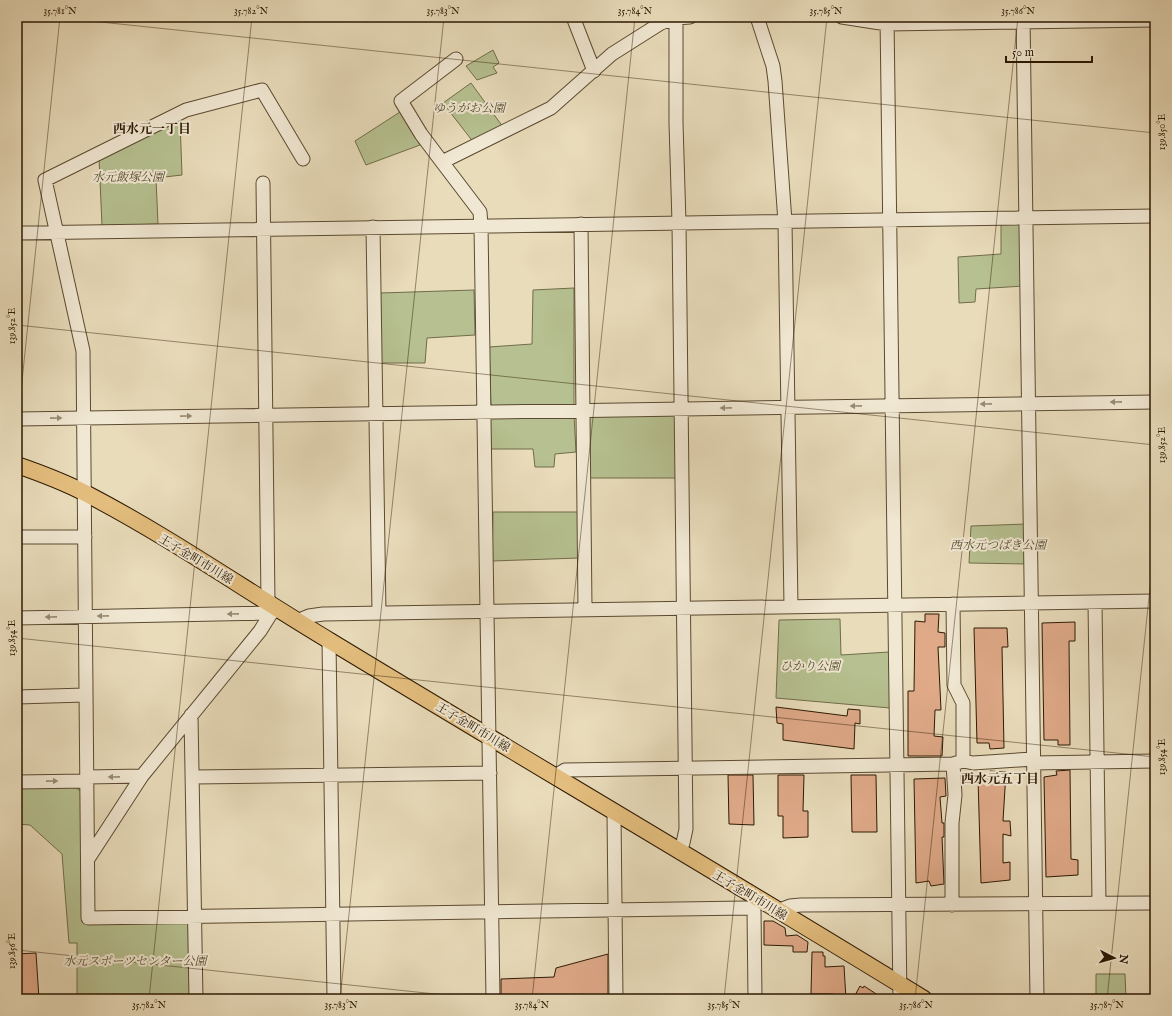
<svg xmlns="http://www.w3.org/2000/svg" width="1172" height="1016" font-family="'IM FELL English','Noto Serif JP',serif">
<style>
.green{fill:#b6c090;stroke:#716c4a}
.building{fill:#e0aa89;stroke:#2c1903}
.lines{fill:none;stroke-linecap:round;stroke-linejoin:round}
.minor-casing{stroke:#5b4a31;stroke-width:15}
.major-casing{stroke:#2c1903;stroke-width:18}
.minor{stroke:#f1e8d3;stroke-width:13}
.major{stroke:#e4be7e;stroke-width:16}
.oneway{fill:#988b75}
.ticks{fill:none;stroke:#2c1903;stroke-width:1;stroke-opacity:0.45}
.labels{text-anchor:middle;stroke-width:4;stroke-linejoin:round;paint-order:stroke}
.park-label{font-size:12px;font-style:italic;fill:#554b2d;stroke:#f1e8d3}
.street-label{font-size:12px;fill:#2c1903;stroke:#f1e8d3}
.neighbourhood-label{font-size:13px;font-weight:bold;fill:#2c1903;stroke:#f1e8d3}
.neatline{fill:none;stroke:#2c1903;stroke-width:1.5}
.ticks-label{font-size:10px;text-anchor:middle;fill:#2c1903}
</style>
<rect width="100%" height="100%" fill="#e9dcbb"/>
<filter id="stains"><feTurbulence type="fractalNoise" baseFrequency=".005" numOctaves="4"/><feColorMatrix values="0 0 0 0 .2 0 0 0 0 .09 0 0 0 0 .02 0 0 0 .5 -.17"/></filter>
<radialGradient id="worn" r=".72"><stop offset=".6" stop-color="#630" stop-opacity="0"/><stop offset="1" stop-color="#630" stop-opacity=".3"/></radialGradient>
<path class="green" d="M493,50L499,63L493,67L497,73L477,80L466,66Z
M471,83L503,127L474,143L443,103Z
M400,112L420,145L366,165L355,141Z
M180,120L182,175L156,178L158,224L102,226L99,158Z
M1001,221H1023L1024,286L976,289L975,302L959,303L958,257L1001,254Z
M574,288V407L491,406L489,347L532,344L533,290Z
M474,290L475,335L427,338L425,363H380V293Z
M677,411L678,478H586V414Z
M496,415L574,416L576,452L555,454L554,467H535L533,449H491L490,420Z
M493,512H578L579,558L492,561Z
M1026,524L1027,564L969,563L971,526Z
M840,619L841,655L889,652L890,708L776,698L779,620Z
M17,786H73L82,792L84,923L186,922L189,925L190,999H77V943H69L62,854L30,825L17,824Z
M1096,974H1125L1126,999H1096Z"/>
<path class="building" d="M925,614H939L938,632L945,633V647H938L941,710H935L934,736L943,737L942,756H908V691H914L915,621L925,622Z
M1075,622V641H1069L1070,745H1058V740H1044L1042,623Z
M974,628H1007L1008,647H1002L1004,748L990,749L989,743H977Z
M776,707L847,716L848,709L860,710V724L855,723L854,749L783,740V724L777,723Z
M1070,770L1071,859L1078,860V875L1046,877L1044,777L1057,775L1056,771Z
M990,771L1006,772L1003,821H1010L1011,836L1003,834V863L1010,862V880L981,883L978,778L990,776Z
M728,775H753L754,825L729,824Z
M778,775H804L803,811H808V837L783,838V816H778Z
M851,775H876L877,832H852Z
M945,778L946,796L940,797L942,823H944V837H942L944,884L931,886L929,881L916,883L914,779Z
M764,921H773L785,928L786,936L797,935L808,942L807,952H793V946L764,945Z
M812,952H823V956H825V967L844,966L846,999H835L833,994H811Z
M36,953L39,999H17V954Z
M608,954V999H501V979L554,977L556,968Z
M860,986L863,988L864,986L884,999H853Z"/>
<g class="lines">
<defs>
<path id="minor" d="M573,17L594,71
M676,17V123L679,223L686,829L683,843L679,852
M757,17L773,66L775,81L785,222L791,606
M842,17L887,24L1155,20
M887,17L900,999
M1023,17L1037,999
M303,159L262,90L186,110L45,180L83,351L88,918L746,908L754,909
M442,162L421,134L401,101L456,59
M263,183L268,602
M581,224L585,609
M373,227L379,612
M17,233L1155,216
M17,419L1155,402
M17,537H85
M1095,602L1099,903
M953,604L954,685L963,703V761
M17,618L272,613
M297,621L309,616L323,614L1155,601
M329,641L334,999
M17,697L85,695
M191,715L196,999
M1033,763L1155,761
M87,777L142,776
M193,777L490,773
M557,779L560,773L565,770L953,764L963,761L973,763L1033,759
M17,782L87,781
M614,813L616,999
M88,859L142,776L260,631L275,607
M952,905V823L955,795L953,764
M777,911L790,906L801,905L1155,903
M493,999L481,226L480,212L442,162L551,108L612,54L661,23L676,18L690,17
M755,999L754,909L757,901"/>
<path id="major" d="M17,465C40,473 64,482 85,493C170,537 248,592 330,641C528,761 727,878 924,999"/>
</defs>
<use href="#minor" class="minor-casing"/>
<use href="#major" class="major-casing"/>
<use href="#minor" class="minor"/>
<use href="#major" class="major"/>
</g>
<defs><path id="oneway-solid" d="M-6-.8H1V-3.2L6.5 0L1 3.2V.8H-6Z"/></defs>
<g class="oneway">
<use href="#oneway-solid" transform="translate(1116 402) rotate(179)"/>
<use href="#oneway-solid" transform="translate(986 404) rotate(179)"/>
<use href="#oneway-solid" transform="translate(856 406) rotate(179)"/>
<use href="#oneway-solid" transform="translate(726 408) rotate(179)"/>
<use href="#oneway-solid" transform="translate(186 416) rotate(-1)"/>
<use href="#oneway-solid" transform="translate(56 418) rotate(-1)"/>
<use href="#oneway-solid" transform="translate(233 614) rotate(179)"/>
<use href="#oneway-solid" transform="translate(103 616) rotate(179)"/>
<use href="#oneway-solid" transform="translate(51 617) rotate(179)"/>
<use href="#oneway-solid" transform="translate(114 777) rotate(179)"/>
<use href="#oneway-solid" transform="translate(52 781) rotate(-1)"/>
</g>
<path class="ticks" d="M53,17L1155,133M17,325L1155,445M17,429L60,17M17,638L1155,757M17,950L483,999M149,999L252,17M340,999L444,17M532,999L635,17M724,999L827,17M915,999L1018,17M1107,999L1155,540"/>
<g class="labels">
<g class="park-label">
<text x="469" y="112">ゆうがお公園</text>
<text x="128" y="181">水元飯塚公園</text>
<text x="998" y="549">西水元つばき公園</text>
<text x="810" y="670">ひかり公園</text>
<text x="135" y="965">水元スポーツセンター公園</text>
</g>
<g class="street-label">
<text transform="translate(196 559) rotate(31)" y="4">王子金町市川線</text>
<text transform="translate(473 727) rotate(31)" y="4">王子金町市川線</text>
<text transform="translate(750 895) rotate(31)" y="4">王子金町市川線</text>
</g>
<g class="neighbourhood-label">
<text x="152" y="133">西水元一丁目</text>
<text x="1000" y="783">西水元五丁目</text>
</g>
</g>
<rect width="1172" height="1016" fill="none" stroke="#e9dcbb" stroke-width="44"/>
<g transform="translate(1114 958) rotate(96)" stroke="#f1e8d3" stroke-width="3" paint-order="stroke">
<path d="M0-3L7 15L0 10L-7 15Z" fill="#2c1903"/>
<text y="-6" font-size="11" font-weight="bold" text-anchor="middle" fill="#2c1903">N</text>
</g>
<path d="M1006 56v6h86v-6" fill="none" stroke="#2c1903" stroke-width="2"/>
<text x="1012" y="56" font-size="12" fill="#2c1903" stroke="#f1e8d3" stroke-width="3" paint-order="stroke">50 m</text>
<rect x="22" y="22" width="1128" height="972" class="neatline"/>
<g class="ticks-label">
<text x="60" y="14">35.781°N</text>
<text x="251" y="14">35.782°N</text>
<text x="443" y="14">35.783°N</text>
<text x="635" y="14">35.784°N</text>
<text x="826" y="14">35.785°N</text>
<text x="1018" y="14">35.786°N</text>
<text transform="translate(1161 132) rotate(-90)" y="4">139.850°E</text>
<text transform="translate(11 326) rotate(-90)" y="4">139.852°E</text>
<text transform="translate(1161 445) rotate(-90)" y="4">139.852°E</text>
<text transform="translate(11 638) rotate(-90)" y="4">139.854°E</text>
<text transform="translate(1161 757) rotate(-90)" y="4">139.854°E</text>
<text transform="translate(11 951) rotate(-90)" y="4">139.856°E</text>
<text x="149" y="1008">35.782°N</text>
<text x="341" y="1008">35.783°N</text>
<text x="532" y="1008">35.784°N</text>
<text x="724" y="1008">35.785°N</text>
<text x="916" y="1008">35.786°N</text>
<text x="1107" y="1008">35.787°N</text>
</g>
<rect width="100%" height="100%" filter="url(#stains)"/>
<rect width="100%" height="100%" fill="url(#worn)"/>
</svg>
